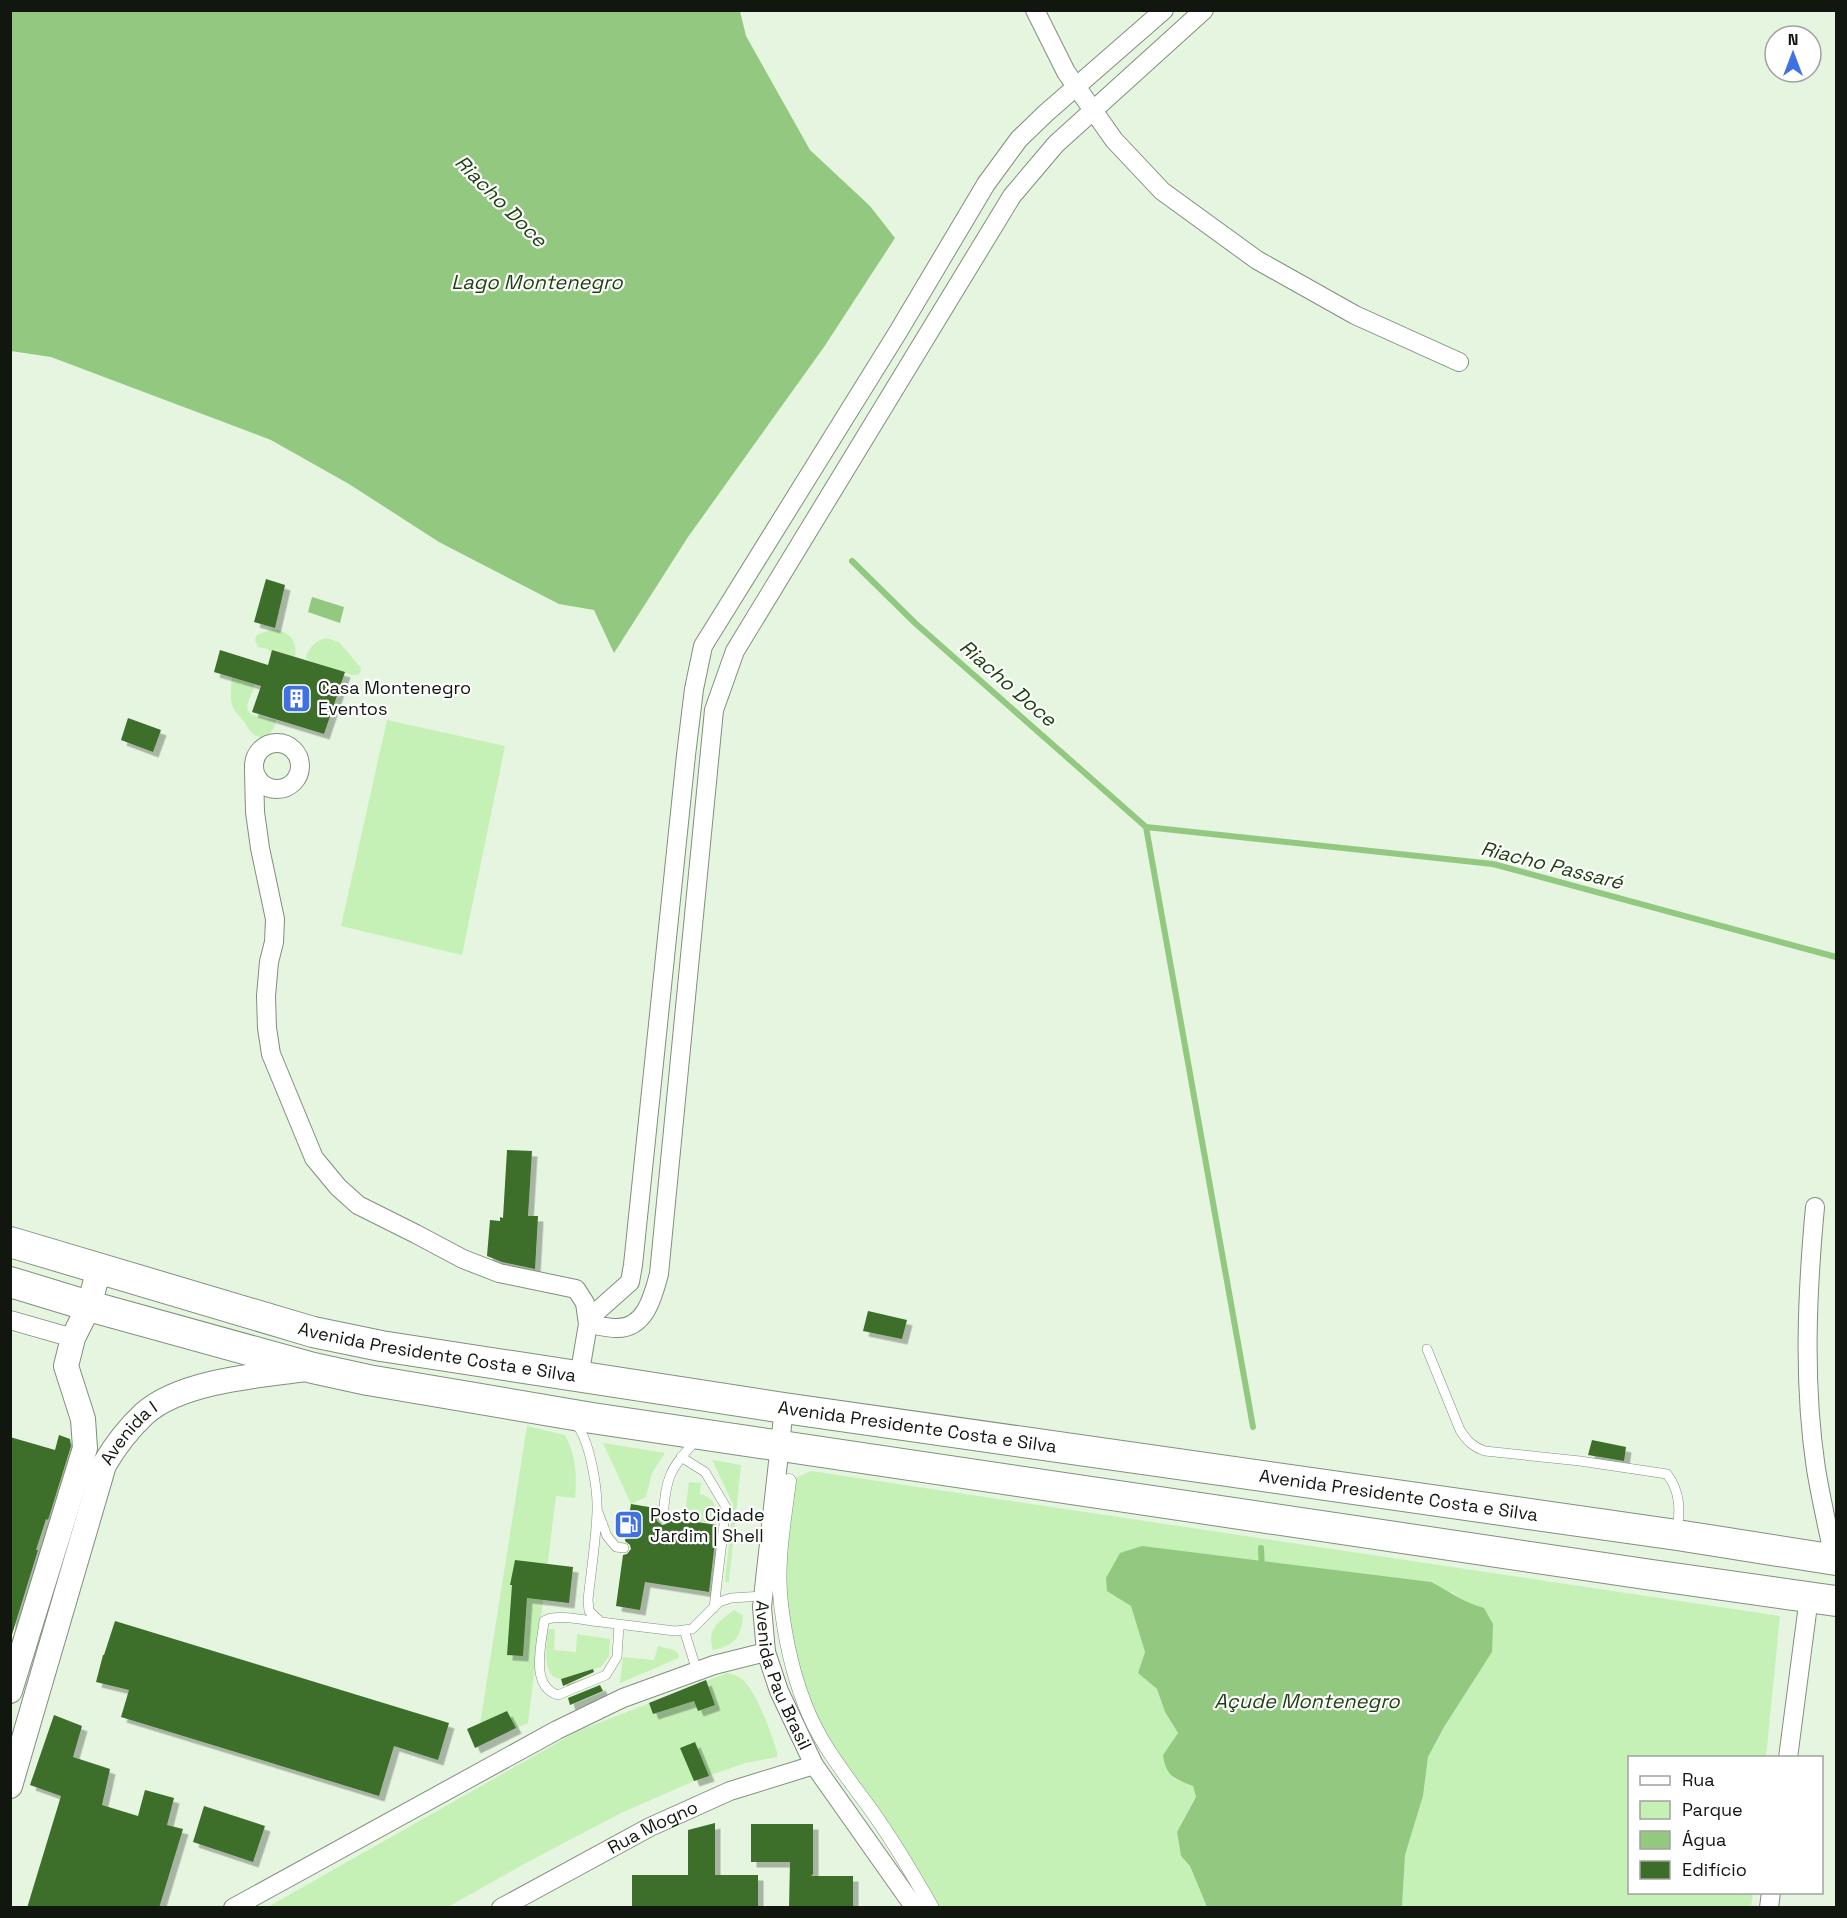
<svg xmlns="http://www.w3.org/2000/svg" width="1847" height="1918" font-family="'Space Grotesk',sans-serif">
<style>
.green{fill:#c5f1b7}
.water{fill:#92c880}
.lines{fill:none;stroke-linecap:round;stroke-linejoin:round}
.stream{stroke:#92c880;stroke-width:6}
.building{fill:#3c6e2a;filter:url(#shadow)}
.service-casing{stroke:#818f7c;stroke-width:10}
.pedestrian-casing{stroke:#818f7c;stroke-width:15}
.minor-casing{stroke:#818f7c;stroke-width:20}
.tertiary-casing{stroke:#818f7c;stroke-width:26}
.primary-casing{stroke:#818f7c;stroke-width:32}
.service{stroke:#fff;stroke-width:9}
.pedestrian{stroke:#fff;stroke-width:14}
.minor{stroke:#fff;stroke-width:18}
.tertiary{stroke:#fff;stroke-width:24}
.primary{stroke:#fff;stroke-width:30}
.labels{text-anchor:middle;stroke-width:4.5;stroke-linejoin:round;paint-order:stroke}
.poi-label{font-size:18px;fill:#11160f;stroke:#fff;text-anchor:start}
.street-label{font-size:18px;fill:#11160f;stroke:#fff}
.water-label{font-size:20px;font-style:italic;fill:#1f4211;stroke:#fff}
</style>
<defs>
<filter id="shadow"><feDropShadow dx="5.5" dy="5.5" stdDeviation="0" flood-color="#0004"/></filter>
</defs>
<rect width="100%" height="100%" fill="#e5f5e0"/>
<path class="green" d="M273,629C289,631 298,641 295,657L272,650L271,653L268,649L258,647L255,640L257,635Z
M326,638L339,642L361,668V671L358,675H351L307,660L306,656C311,646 315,641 326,638Z
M232,677L254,684C254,691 250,696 248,702C243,719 266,717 276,720C275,731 264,743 253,734C248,730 246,723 241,718C238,714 237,715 235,711C229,702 231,688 232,677Z
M387,720L505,746L462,955L341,926Z
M527,1426L565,1435C576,1455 577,1475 575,1498L556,1496L528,1723L516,1728L507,1711L480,1724Z
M603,1443L665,1453L652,1473L646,1497L631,1504Z
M712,1460L741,1465L729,1582H725L733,1504Z
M811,1471L1780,1616L1766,1757L1630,1758V1892L1753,1893L1751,1907H1402L1405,1855L1423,1796L1428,1757L1444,1727L1492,1652L1467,1604L1452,1592L1131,1605L1145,1652L1138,1673L1157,1689L1165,1712L1178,1733L1163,1755L1174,1779L1193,1786L1196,1797L1177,1832L1181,1856L1190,1866L1207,1907H932L818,1733L781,1602L789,1481Z
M689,1482L701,1483L700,1494C716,1498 719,1510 710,1523L675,1518V1512L685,1513Z
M734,1610L743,1615C741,1638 735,1645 713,1650C706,1630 719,1621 734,1610Z
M548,1629H555L554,1650L576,1652L577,1634L610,1639L609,1656L601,1667L561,1679C540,1676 547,1644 548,1629Z
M658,1646L674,1650L678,1653L679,1658L620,1683L623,1657L654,1660Z
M727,1673C730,1674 734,1674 737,1676C755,1684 771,1733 777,1752V1757L745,1763L694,1781L621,1813L524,1864L448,1907L266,1908L578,1731Z"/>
<path class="water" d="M10,11H740L746,36L810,150L870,206L895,238L824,347L688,537L614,653L594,610L559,604L439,542L349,484L271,440L51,357L11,351Z
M312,597L344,607L340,623L308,612Z
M1142,1546L1431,1582C1449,1591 1464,1603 1484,1608L1493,1624L1492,1652L1444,1727L1428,1757L1423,1796L1405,1855L1402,1907H1207L1190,1866L1181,1856L1177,1832L1196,1797L1193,1786C1175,1779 1166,1777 1163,1755L1178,1733L1165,1712L1157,1689L1138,1673L1145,1652L1131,1606L1107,1591L1106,1578L1120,1553Z"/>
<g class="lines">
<path class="stream" d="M852,561L915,623L1146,827
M1146,827L1493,864L1836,957
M1146,827L1253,1427
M1261,1548L1262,1569"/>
</g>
<path class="building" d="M266,579L285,585L275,628L254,622Z
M220,650L268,665L272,650L345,672L324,734L252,712L261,686L214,672Z
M128,718L161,730L153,752L121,740Z
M507,1150L532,1151L528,1216H538L535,1269L502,1262L487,1256L490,1220L500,1221V1217L503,1218Z
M868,1311L907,1320L902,1339L863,1331Z
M59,1435L70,1439L71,1446L48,1520L46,1519L36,1550H38L10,1641V1437L55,1450Z
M1592,1440L1626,1447L1624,1461L1588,1455Z
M631,1504L655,1508L654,1516L656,1517L657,1521L662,1525L666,1524L670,1518L717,1525L709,1592L645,1582L640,1610L616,1606L623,1555L627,1554L631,1549L630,1545L625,1541Z
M515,1560L573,1567L569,1603L527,1598L523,1656L507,1655L512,1585H510Z
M115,1621L449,1723L438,1760L394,1746L379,1796L121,1717L129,1690L96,1682L103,1655H104Z
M593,1669L594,1672L563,1686L561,1679Z
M706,1680L715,1705L698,1711L694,1701L653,1714L649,1703Z
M600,1685L603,1691L570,1705L568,1698Z
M507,1711L516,1728L475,1748L467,1729Z
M54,1715L82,1726L73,1757L110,1769L102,1805L138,1816L145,1790L174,1798L167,1825L183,1829L159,1908H27L61,1796L30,1785Z
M695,1742L709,1776L694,1781L680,1748Z
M204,1806L265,1826L253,1862L193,1842Z
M715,1823V1875H758V1908H632V1875H688V1830Z
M751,1824H813V1874L811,1876H853V1908H789L790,1862H751Z"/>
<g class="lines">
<defs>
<path id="service" d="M1427,1349L1460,1430C1467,1441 1473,1447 1485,1451L1580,1461L1667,1474C1681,1492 1680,1511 1677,1532
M575,1423C590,1438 598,1491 597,1512C596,1541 591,1571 588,1600L589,1611L601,1622L675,1631L692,1629L719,1602L731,1598L763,1596
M681,1457L705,1472L726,1507L714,1608
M598,1512L607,1536L616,1547L624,1548
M663,1518C666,1476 669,1471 696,1440
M601,1622C587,1621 555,1613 544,1621C542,1643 529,1686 558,1695L606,1675L617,1657L619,1625
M684,1630L697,1671"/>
<path id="pedestrian" d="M789,1481C784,1521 776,1564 781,1604C785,1637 792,1671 804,1702C819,1744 849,1779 874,1814C895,1844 914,1876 932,1908"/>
<g id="minor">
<path d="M1035,10L1066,72L1114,140L1162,191L1257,260L1355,315L1459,362"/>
<circle cx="277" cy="766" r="23"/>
<path d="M254,770L255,812L260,848L275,919L274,942L269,962L266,996L267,1028L271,1054L314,1158L338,1187L358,1205L416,1234L463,1259L499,1273L576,1289L585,1303L588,1324L579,1377"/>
<path d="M1815,1207C1807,1293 1803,1383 1816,1469C1821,1499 1828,1529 1834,1559"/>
<path d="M10,1320L73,1338"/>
<path d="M588,1324C597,1325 607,1328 616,1328C645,1329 653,1297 659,1274L714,710L735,651L1012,196L1056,144L1204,10"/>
<path d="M588,1324L594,1314L630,1282L633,1265L686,755L694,689L703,646L898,332L986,184L1019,139L1046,113L1164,10"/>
<path id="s1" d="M784,1408L762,1607L766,1652L779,1691L814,1765L915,1908"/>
<path d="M1788,1758L1809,1597"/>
<path d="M233,1908L557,1730L623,1698L714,1665L766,1652"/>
<path id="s2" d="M501,1908L650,1827L730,1791L814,1765"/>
<path d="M1769,1908L1771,1892"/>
</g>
<g id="tertiary">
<path d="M10,1691L85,1448L83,1419L66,1366L73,1338L89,1306L99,1269"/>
<path id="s3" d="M10,1786L104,1465C115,1446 128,1429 144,1414C180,1381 260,1375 307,1369"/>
</g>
<g id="primary">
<path id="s4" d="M10,1242L313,1332L381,1346L784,1408L1677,1535L1836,1560"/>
<path d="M10,1282L89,1306L313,1368L368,1380L592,1418L1645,1574L1836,1601"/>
</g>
</defs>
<use href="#service" class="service-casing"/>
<use href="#pedestrian" class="pedestrian-casing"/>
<use href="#minor" class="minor-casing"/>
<use href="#tertiary" class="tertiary-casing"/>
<use href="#primary" class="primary-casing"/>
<use href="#service" class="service"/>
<use href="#pedestrian" class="pedestrian"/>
<use href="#minor" class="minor"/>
<use href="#tertiary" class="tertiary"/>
<use href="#primary" class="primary"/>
</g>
<defs>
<symbol id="building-square" viewBox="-11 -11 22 22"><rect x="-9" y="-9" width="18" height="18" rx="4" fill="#4071e2" stroke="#fff"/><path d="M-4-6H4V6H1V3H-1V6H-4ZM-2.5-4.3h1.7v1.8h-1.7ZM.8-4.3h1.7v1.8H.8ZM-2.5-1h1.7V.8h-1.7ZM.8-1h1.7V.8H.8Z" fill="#fff"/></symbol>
<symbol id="fuel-square" viewBox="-11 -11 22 22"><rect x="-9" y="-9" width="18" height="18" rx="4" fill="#4071e2" stroke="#fff"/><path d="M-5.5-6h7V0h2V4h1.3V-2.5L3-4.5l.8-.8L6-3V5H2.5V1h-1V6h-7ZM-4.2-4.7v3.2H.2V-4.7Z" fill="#fff"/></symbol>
</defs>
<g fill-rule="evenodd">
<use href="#building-square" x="280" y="682" width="33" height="33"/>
<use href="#fuel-square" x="612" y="1508" width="33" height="33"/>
</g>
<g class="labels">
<g class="poi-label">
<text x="318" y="694">Casa Montenegro<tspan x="318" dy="21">Eventos</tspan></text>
<text x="650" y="1521">Posto Cidade<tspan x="650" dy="21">Jardim | Shell</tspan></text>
</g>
<g class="street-label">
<text dy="6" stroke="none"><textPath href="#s4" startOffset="442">Avenida Presidente Costa e Silva</textPath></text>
<text dy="6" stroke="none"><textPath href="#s4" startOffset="928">Avenida Presidente Costa e Silva</textPath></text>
<text dy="6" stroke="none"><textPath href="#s3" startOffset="375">Avenida I</textPath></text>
<text dy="6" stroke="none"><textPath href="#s4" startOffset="1414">Avenida Presidente Costa e Silva</textPath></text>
<text dy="6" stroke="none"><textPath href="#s1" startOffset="272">Avenida Pau Brasil</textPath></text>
<text dy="6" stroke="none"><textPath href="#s2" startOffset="172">Rua Mogno</textPath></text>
</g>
<g class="water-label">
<text transform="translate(501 201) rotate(45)" y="7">Riacho Doce</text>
<text x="537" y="289">Lago Montenegro</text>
<text transform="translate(1008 683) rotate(41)" y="7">Riacho Doce</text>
<text transform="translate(1552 865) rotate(14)" y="7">Riacho Passaré</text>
<text x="1307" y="1708">Açude Montenegro</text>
</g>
</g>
<rect width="1847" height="1918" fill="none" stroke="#11160f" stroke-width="24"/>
<rect x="1628" y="1756" width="195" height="138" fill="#ffffff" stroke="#a0a29f" stroke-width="1.5"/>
<rect x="1640" y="1776" width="30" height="9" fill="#ffffff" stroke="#a0a29f" stroke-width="1.5"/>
<text x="1682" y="1786" font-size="18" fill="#11160f">Rua</text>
<rect x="1640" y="1801" width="30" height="18" fill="#c5f1b7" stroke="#a0a29f" stroke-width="1.5"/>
<text x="1682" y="1816" font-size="18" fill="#11160f">Parque</text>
<rect x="1640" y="1831" width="30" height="18" fill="#92c880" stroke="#a0a29f" stroke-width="1.5"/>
<text x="1682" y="1846" font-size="18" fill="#11160f">Água</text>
<rect x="1640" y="1861" width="30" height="18" fill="#3c6e2a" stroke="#a0a29f" stroke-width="1.5"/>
<text x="1682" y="1876" font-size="18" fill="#11160f">Edifício</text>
<g transform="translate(1793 54)"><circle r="28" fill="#ffffff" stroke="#a0a29f" stroke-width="1.5"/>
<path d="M0-4.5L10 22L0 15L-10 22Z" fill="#4071e2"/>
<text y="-9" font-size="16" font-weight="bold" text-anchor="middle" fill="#11160f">N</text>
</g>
</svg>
